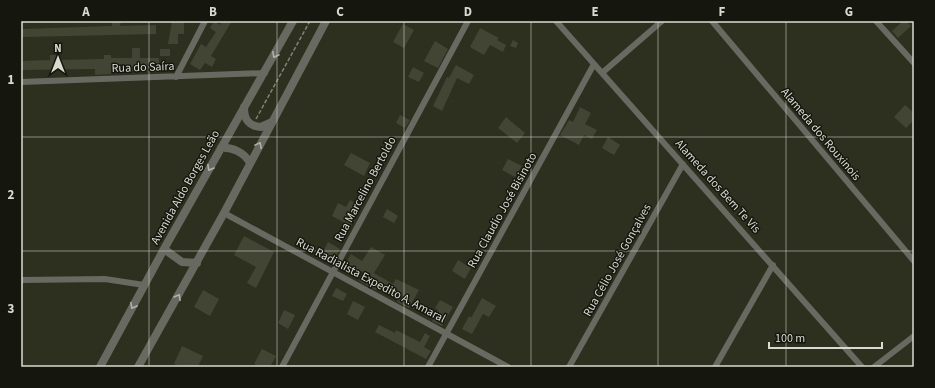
<svg xmlns="http://www.w3.org/2000/svg" width="935" height="388" font-family="'Source Sans 3',sans-serif">
<style>
.building{fill:#424533}
.lines{fill:none;stroke-linecap:round;stroke-linejoin:round}
.path{stroke:#818475;stroke-width:1.5;stroke-dasharray:4 2;stroke-linecap:butt}
.minor{stroke:#686961;stroke-width:6}
.tertiary{stroke:#686961;stroke-width:8}
.oneway{stroke:#b1b3a9}
.grid{fill:none;stroke:#d9dbd0;stroke-width:1;stroke-opacity:0.55}
.labels{text-anchor:middle;stroke-width:3;stroke-linejoin:round;paint-order:stroke}
.street-label{font-size:12px;fill:#d9dbd0;stroke:#15170f}
.neatline{fill:none;stroke:#d9dbd0;stroke-width:1.5}
.grid-label{font-size:13px;text-anchor:middle;font-weight:bold;fill:#d9dbd0}
</style>
<rect width="100%" height="100%" fill="#2d301e"/>
<path class="building" d="M112,21H121L120,26L156,25V34L22,37V29L112,26Z
M172,21H184V34H178V44H168Z
M214,21L220,25L222,21H232L211,56L216,59L212,67L205,63L200,70L190,64L201,44L206,47L216,32L210,28Z
M903,21H906L911,26L898,38L892,31Z
M403,24L414,30L404,48L393,42Z
M480,28L499,38L497,40L506,45L503,52L490,45L484,55L470,47Z
M513,40L518,43L516,48L510,46Z
M435,41L448,49L438,68L424,61Z
M132,48H140V58H159V72L132,71V68H120V72L111,71V74L95,75V69L21,70V61L50,60V55H57V60L104,59V55H111V58H132Z
M160,49H170V56H160Z
M456,65L474,75L469,84L457,78L442,111L433,106L447,77L449,78Z
M413,67L424,73L419,82L408,77Z
M905,105L914,113V120L906,128L894,117Z
M580,107L591,113L585,124L597,130L592,139L584,135L579,145L560,135L569,120L573,122Z
M400,115L410,120L405,128L396,123Z
M506,117L525,133L517,143L498,128Z
M608,137L620,145L614,155L602,148Z
M351,153L370,163L364,176L344,165Z
M508,159L522,166L515,177L502,170Z
M350,200L361,206L351,226L332,216L338,203L346,207Z
M387,209L398,216L394,223L383,217Z
M244,236L274,252L256,288L247,283L256,267L234,255Z
M328,242L340,249L334,260L322,254Z
M371,247L385,255L374,273L393,284L396,279L419,290L409,308L397,302L400,295L380,284L376,290L359,281L364,273L346,263L351,254L362,261Z
M458,260L471,268L465,279L452,271Z
M336,288L347,294L343,301L332,296Z
M203,290L219,299L210,316L194,307Z
M482,298L496,306L489,317L483,314L472,334L462,329L469,316L471,318Z
M440,300L453,307L442,326L432,321L438,310L435,308Z
M353,301L365,307L358,320L347,314Z
M284,310L295,315L288,329L278,323Z
M379,325L395,333L396,330L420,342L425,333L430,336L424,347L431,351L426,359L375,332Z
M182,346L203,356L198,367H180L174,364Z
M262,349L276,356L270,367H260L254,364Z"/>
<g class="lines">
<path class="path" d="M256,119L310,21"/>
<path class="minor" d="M556,21L862,367
M712,21L914,261
M876,21L914,63
M602,73L662,21
M176,77L205,21
M21,82L265,73
M224,213L508,367
M21,280L105,279L144,285
M282,367L468,21
M428,367L594,64
M569,367L683,164
M715,367L773,265
M874,367L914,336"/>
<path class="tertiary" d="M244,107C244,119 248,126 261,127L272,122
M221,148C232,147 244,152 250,163
M164,249L182,262L197,263
M100,367L164,249L293,21
M138,367L224,213L326,21"/>
</g>
<defs><path id="oneway-chevron" d="M-2-3.5L2.5 0L-2 3.5" fill="none" stroke-width="1.6" stroke-linecap="round" stroke-linejoin="round"/></defs>
<g class="oneway">
<use href="#oneway-chevron" transform="translate(275 55) rotate(118)"/>
<use href="#oneway-chevron" transform="translate(259 145) rotate(-62)"/>
<use href="#oneway-chevron" transform="translate(210 168) rotate(119)"/>
<use href="#oneway-chevron" transform="translate(178 297) rotate(-60)"/>
<use href="#oneway-chevron" transform="translate(133 306) rotate(119)"/>
</g>
<path class="grid" d="M149,21V367M277,21V367M404,21V367M531,21V367M658,21V367M786,21V367M21,137H914M21,251H914"/>
<g class="labels">
<g class="street-label">
<text transform="translate(143 67) rotate(-2)" y="4">Rua do Saíra</text>
<text transform="translate(821 134) rotate(50)" y="4">Alameda dos Rouxinois</text>
<text transform="translate(718 186) rotate(48)" y="4">Alameda dos Bem Te Vis</text>
<text transform="translate(185 187) rotate(-61)" y="4">Avenida Aldo Borges Leão</text>
<text transform="translate(365 189) rotate(-62)" y="4">Rua Marcelino Bertoldo</text>
<text transform="translate(502 210) rotate(-61)" y="4">Rua Claudio José Bisinoto</text>
<text transform="translate(617 260) rotate(-61)" y="4">Rua Célio José Gonçalves</text>
<text transform="translate(371 280) rotate(28)" y="4">Rua Radialista Expedito A. Amaral</text>
</g>
</g>
<rect width="935" height="388" fill="none" stroke="#15170f" stroke-width="44"/>
<g transform="translate(58 58)" stroke="#15170f" stroke-width="3" paint-order="stroke">
<path d="M0-3L7 15L0 10L-7 15Z" fill="#d9dbd0"/>
<text y="-6" font-size="11" font-weight="bold" text-anchor="middle" fill="#d9dbd0">N</text>
</g>
<path d="M769 342v6h113v-6" fill="none" stroke="#d9dbd0" stroke-width="2"/>
<text x="775" y="342" font-size="12" fill="#d9dbd0" stroke="#15170f" stroke-width="3" paint-order="stroke">100 m</text>
<rect x="22" y="22" width="891" height="344" class="neatline"/>
<g class="grid-label">
<text x="86" y="16">A</text>
<text x="213" y="16">B</text>
<text x="340" y="16">C</text>
<text x="468" y="16">D</text>
<text x="595" y="16">E</text>
<text x="722" y="16">F</text>
<text x="849" y="16">G</text>
<text x="11" y="84">1</text>
<text x="11" y="199">2</text>
<text x="11" y="313">3</text>
</g>
</svg>
